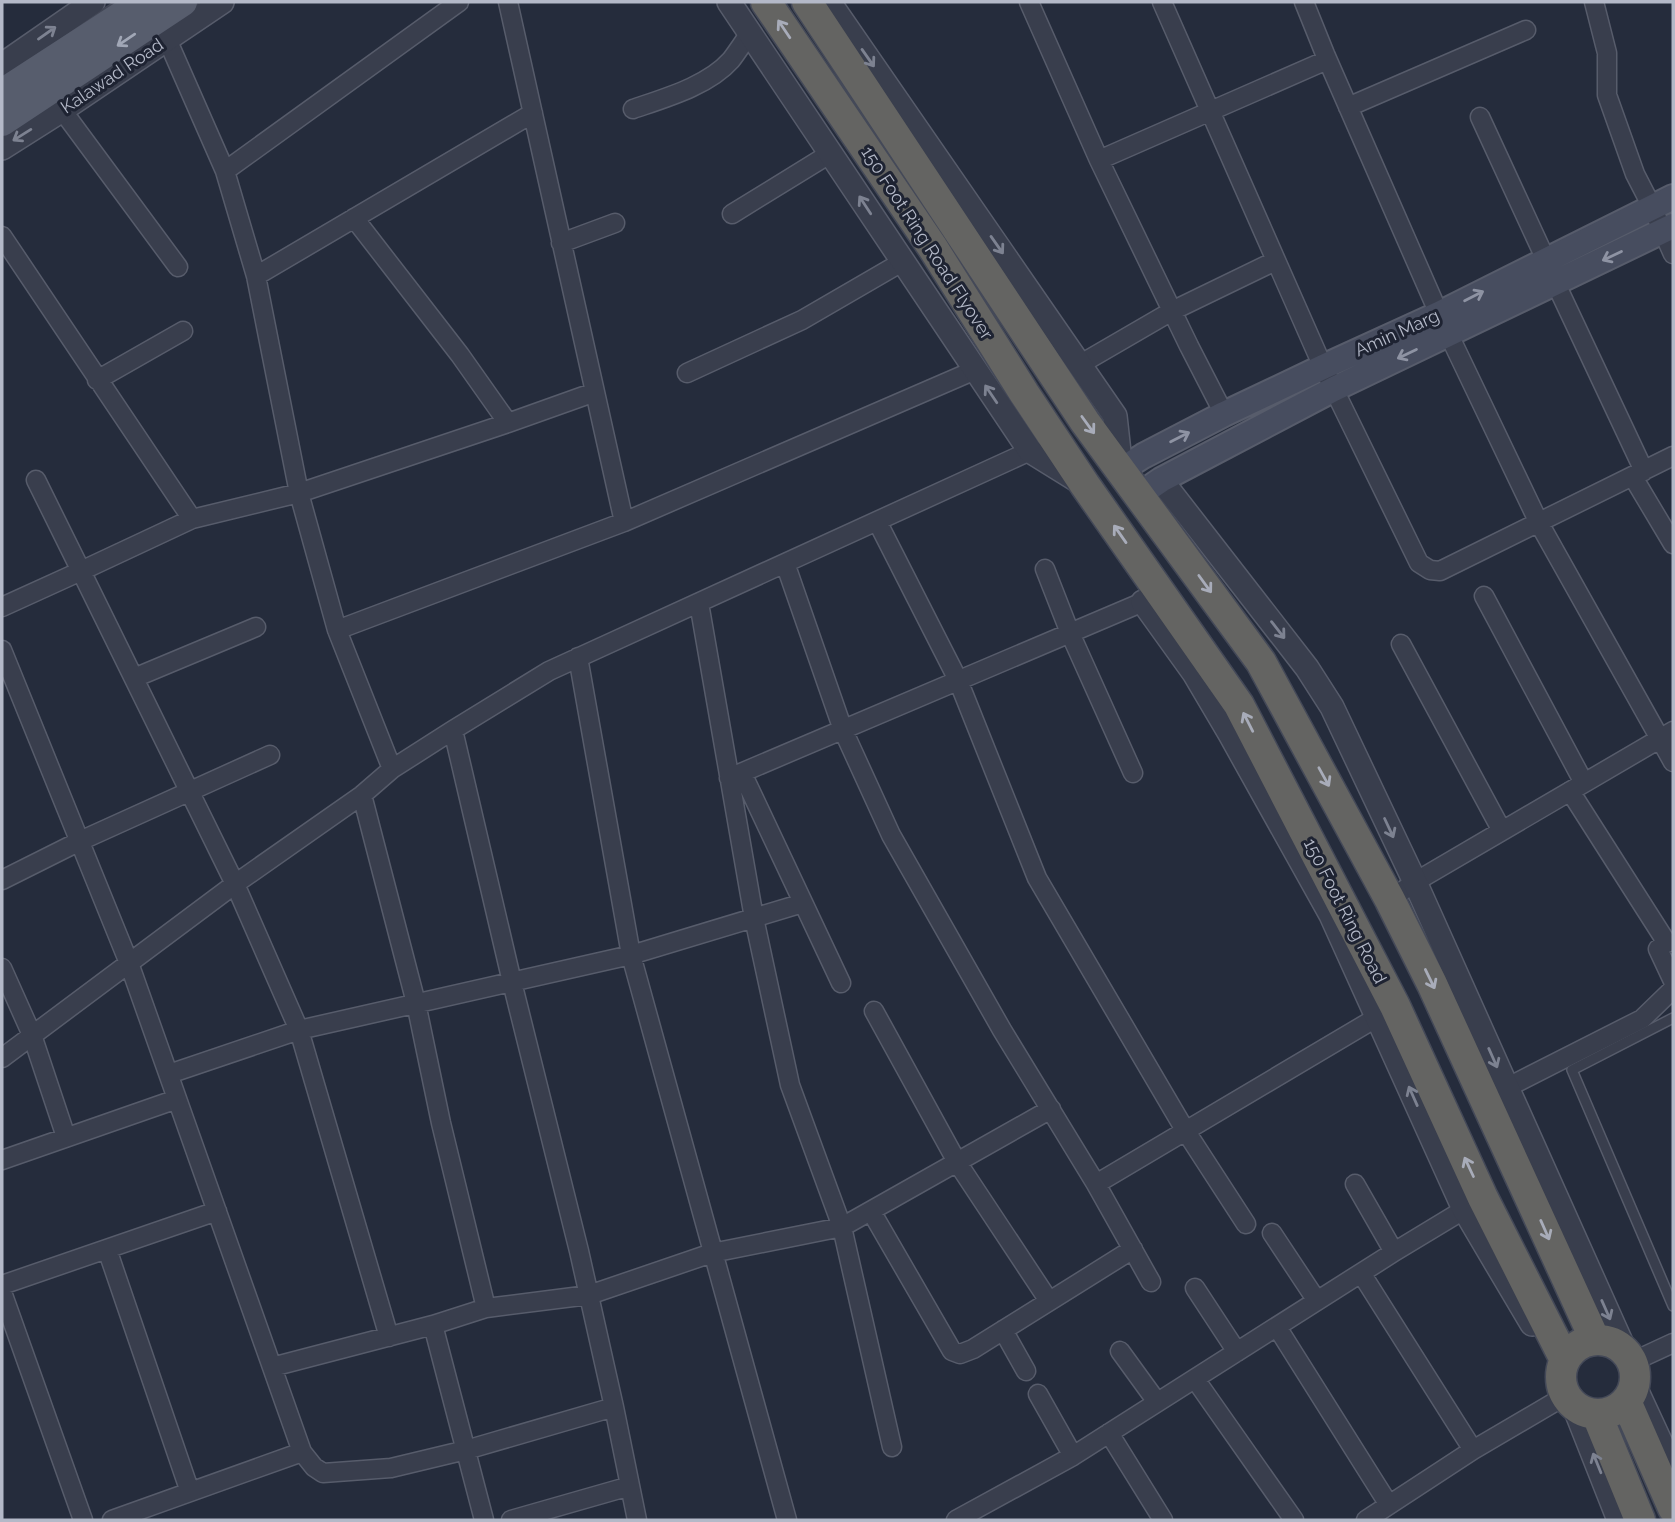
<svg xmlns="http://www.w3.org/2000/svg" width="1675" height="1522" font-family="Raleway,sans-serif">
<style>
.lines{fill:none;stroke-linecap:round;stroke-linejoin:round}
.service-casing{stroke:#575c6b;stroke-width:12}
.minor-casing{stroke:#575c6b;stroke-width:21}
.tertiary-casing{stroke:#575c6b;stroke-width:26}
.secondary-casing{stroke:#575c6b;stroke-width:28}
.primary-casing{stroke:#424756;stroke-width:32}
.trunk-casing{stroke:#444958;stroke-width:33}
.service{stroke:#393e4d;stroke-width:9}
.minor{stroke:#393e4d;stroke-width:18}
.tertiary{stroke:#393e4d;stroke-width:23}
.secondary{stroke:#474d5f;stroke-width:24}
.primary{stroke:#575d6d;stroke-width:28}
.trunk{stroke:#646462;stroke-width:30}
.oneway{stroke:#a8acb9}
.oneway2{stroke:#7d8291}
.oneway3{stroke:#a1a7b6}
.oneway4{stroke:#8e93a3}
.labels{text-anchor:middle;stroke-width:6;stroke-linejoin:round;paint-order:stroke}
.street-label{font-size:18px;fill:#b4b9c8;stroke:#1e2332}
</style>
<rect width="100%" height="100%" fill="#252c3c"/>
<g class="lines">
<defs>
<path id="service" d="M1673,1018L1572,1070L1673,1306"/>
<path id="minor" d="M508,2L624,522L975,370
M1029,2L1099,160
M1162,2L1323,367L1419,563L1430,570L1440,571L1673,456
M1304,2L1325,54L1439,314L1539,523L1673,762
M1594,2L1607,53V95L1635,174L1652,207L1673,254
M167,39L225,171L256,276L299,493L337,630L392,769
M1348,107L1526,30
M633,109C665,98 708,86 731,60C738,51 744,41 751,32
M62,110L178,267
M1480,117L1546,260
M225,171L459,2
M732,214L831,153
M354,218L460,355L508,423
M2,236L192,519L81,571L235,884L299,1030L631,955L803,903
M561,243L615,223
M256,276L533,113
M1556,284L1644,471
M1079,365L1172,311L1275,261
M687,373L802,320L902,262
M97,380L183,331
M1224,414L1189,346L1099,160L1327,60
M1633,477L1673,544
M192,519L299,493L508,423L595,392
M877,521L958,680L1037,878L1185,1130L1246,1224
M785,563L843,730L891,835L1002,1030L1096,1184L1151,1282
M1045,569L1070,633L1133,773
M1484,596L1584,783
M699,603L754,918L790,1085L842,1227L892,1447
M2,607L81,571L36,480
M337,630L624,522
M1401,644L1502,831
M2,650L129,963L302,1452L112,1520
M578,657L631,955L787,1520
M134,678L256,627
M453,730L512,982L579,1251L614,1407L637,1520
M742,773L841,983
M729,778L1143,602
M1570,791L1667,943
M362,795L416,1003L441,1123L486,1308L433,1325L484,1520
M2,880L80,841L270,755
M1390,900L1415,882L1673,731
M1658,949L1673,981
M2,968L32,1035L66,1137
M874,1011L957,1162L1049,1301
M2,1058L235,884L362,795L392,769L453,730L549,671L1030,451
M169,1074L299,1030L389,1337
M1506,1088L1642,1019L1673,989
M2,1160L177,1099
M1096,1184L1386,1012
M1355,1184L1394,1252
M871,1211L952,1351L960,1354L973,1349L1133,1249
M1272,1233L1317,1301
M107,1249L190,1492
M1361,1273L1473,1450
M2,1285L217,1211
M1195,1288L1237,1352
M2,1292L83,1520
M486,1308L589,1295L712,1253L842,1227L1051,1109
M1277,1327L1389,1505
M1003,1330L1026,1371
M1120,1351L1157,1402
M1632,1362L1673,1343
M272,1367L433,1325
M1195,1379L1294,1520
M1038,1394L1073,1456
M1109,1433L1163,1520
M302,1452L314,1467L323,1473L391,1468L466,1450L614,1407
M511,1520L630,1486
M956,1520L1073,1456L1394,1252L1475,1203
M1366,1520L1473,1450L1565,1396"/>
<path id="tertiary" d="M729,2L1030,451L1080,482
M829,2L1115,416L1121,470
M2,65L93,2
M2,148L62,110L222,2
M1161,480L1307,668L1332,707L1415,882L1626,1353
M1162,594L1143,602L1194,673L1230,734L1331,915L1464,1209L1532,1324
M1634,1385L1673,1469
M1574,1406L1619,1520"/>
<path id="secondary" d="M1121,470L1143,456L1224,414L1323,367L1439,314L1673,197
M1139,495L1161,480L1334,389L1673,226"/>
<path id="primary" d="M2,93L142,2
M2,122L183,2"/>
<path id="trunk" d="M766,2L933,248L1024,393L1085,485L1239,705L1395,1006L1483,1198L1565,1360
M807,2L1085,422L1261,662L1390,900L1432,984L1595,1340
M1561 1377a37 37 0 1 1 74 0a37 37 0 1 1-74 0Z
M1626,1401L1673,1508
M1597,1415L1640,1520"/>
</defs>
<use href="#service" class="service-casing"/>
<use href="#minor" class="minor-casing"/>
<use href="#tertiary" class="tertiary-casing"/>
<use href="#secondary" class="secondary-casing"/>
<use href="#primary" class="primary-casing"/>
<use href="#trunk" class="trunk-casing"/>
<use href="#service" class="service"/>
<use href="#minor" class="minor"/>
<use href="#tertiary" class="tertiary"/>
<use href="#secondary" class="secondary"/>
<use href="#primary" class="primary"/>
<use href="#trunk" class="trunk"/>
</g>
<defs><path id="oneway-shaft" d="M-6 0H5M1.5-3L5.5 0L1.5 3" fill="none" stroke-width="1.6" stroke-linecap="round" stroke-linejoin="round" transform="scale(1.75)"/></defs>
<g class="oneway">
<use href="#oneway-shaft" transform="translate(784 29) rotate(-124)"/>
<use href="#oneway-shaft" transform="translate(1088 425) rotate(54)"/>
<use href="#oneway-shaft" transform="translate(1120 534) rotate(-125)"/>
<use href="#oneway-shaft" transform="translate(1205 584) rotate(54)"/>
<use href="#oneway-shaft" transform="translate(1248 722) rotate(-117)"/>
<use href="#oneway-shaft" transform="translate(1324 777) rotate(61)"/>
<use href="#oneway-shaft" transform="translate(1430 979) rotate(64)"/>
<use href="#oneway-shaft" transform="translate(1469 1167) rotate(-115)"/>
<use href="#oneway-shaft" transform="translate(1545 1230) rotate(66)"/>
</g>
<g class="oneway2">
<use href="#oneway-shaft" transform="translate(47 33) rotate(-35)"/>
<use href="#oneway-shaft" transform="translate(868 58) rotate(55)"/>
<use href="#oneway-shaft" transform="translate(22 135) rotate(148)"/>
<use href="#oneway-shaft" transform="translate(865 205) rotate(-123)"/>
<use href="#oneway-shaft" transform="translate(997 245) rotate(55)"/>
<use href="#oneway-shaft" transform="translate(991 394) rotate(-124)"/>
<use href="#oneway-shaft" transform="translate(1278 630) rotate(52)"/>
<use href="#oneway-shaft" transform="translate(1389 828) rotate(65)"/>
<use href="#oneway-shaft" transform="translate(1493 1058) rotate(66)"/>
<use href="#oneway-shaft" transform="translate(1413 1096) rotate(-114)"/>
<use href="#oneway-shaft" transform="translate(1606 1310) rotate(66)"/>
<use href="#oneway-shaft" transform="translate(1597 1463) rotate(-112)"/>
</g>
<use class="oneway3" href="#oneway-shaft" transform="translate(126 40) rotate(146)"/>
<g class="oneway4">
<use href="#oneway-shaft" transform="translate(1612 256) rotate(154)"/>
<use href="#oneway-shaft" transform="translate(1474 296) rotate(-27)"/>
<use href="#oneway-shaft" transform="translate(1407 354) rotate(154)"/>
<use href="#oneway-shaft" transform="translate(1180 437) rotate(-27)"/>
</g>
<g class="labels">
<g class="street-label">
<text transform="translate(112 76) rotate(-34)" y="6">Kalawad Road</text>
<text transform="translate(927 243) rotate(57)" y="6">150 Foot Ring Road Flyover</text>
<text transform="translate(1397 333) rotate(-24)" y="6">Amin Marg</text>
<text transform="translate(1345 911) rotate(63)" y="6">150 Foot Ring Road</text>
</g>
</g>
<rect width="1675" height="1522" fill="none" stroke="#b4b9c8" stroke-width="7"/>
</svg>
